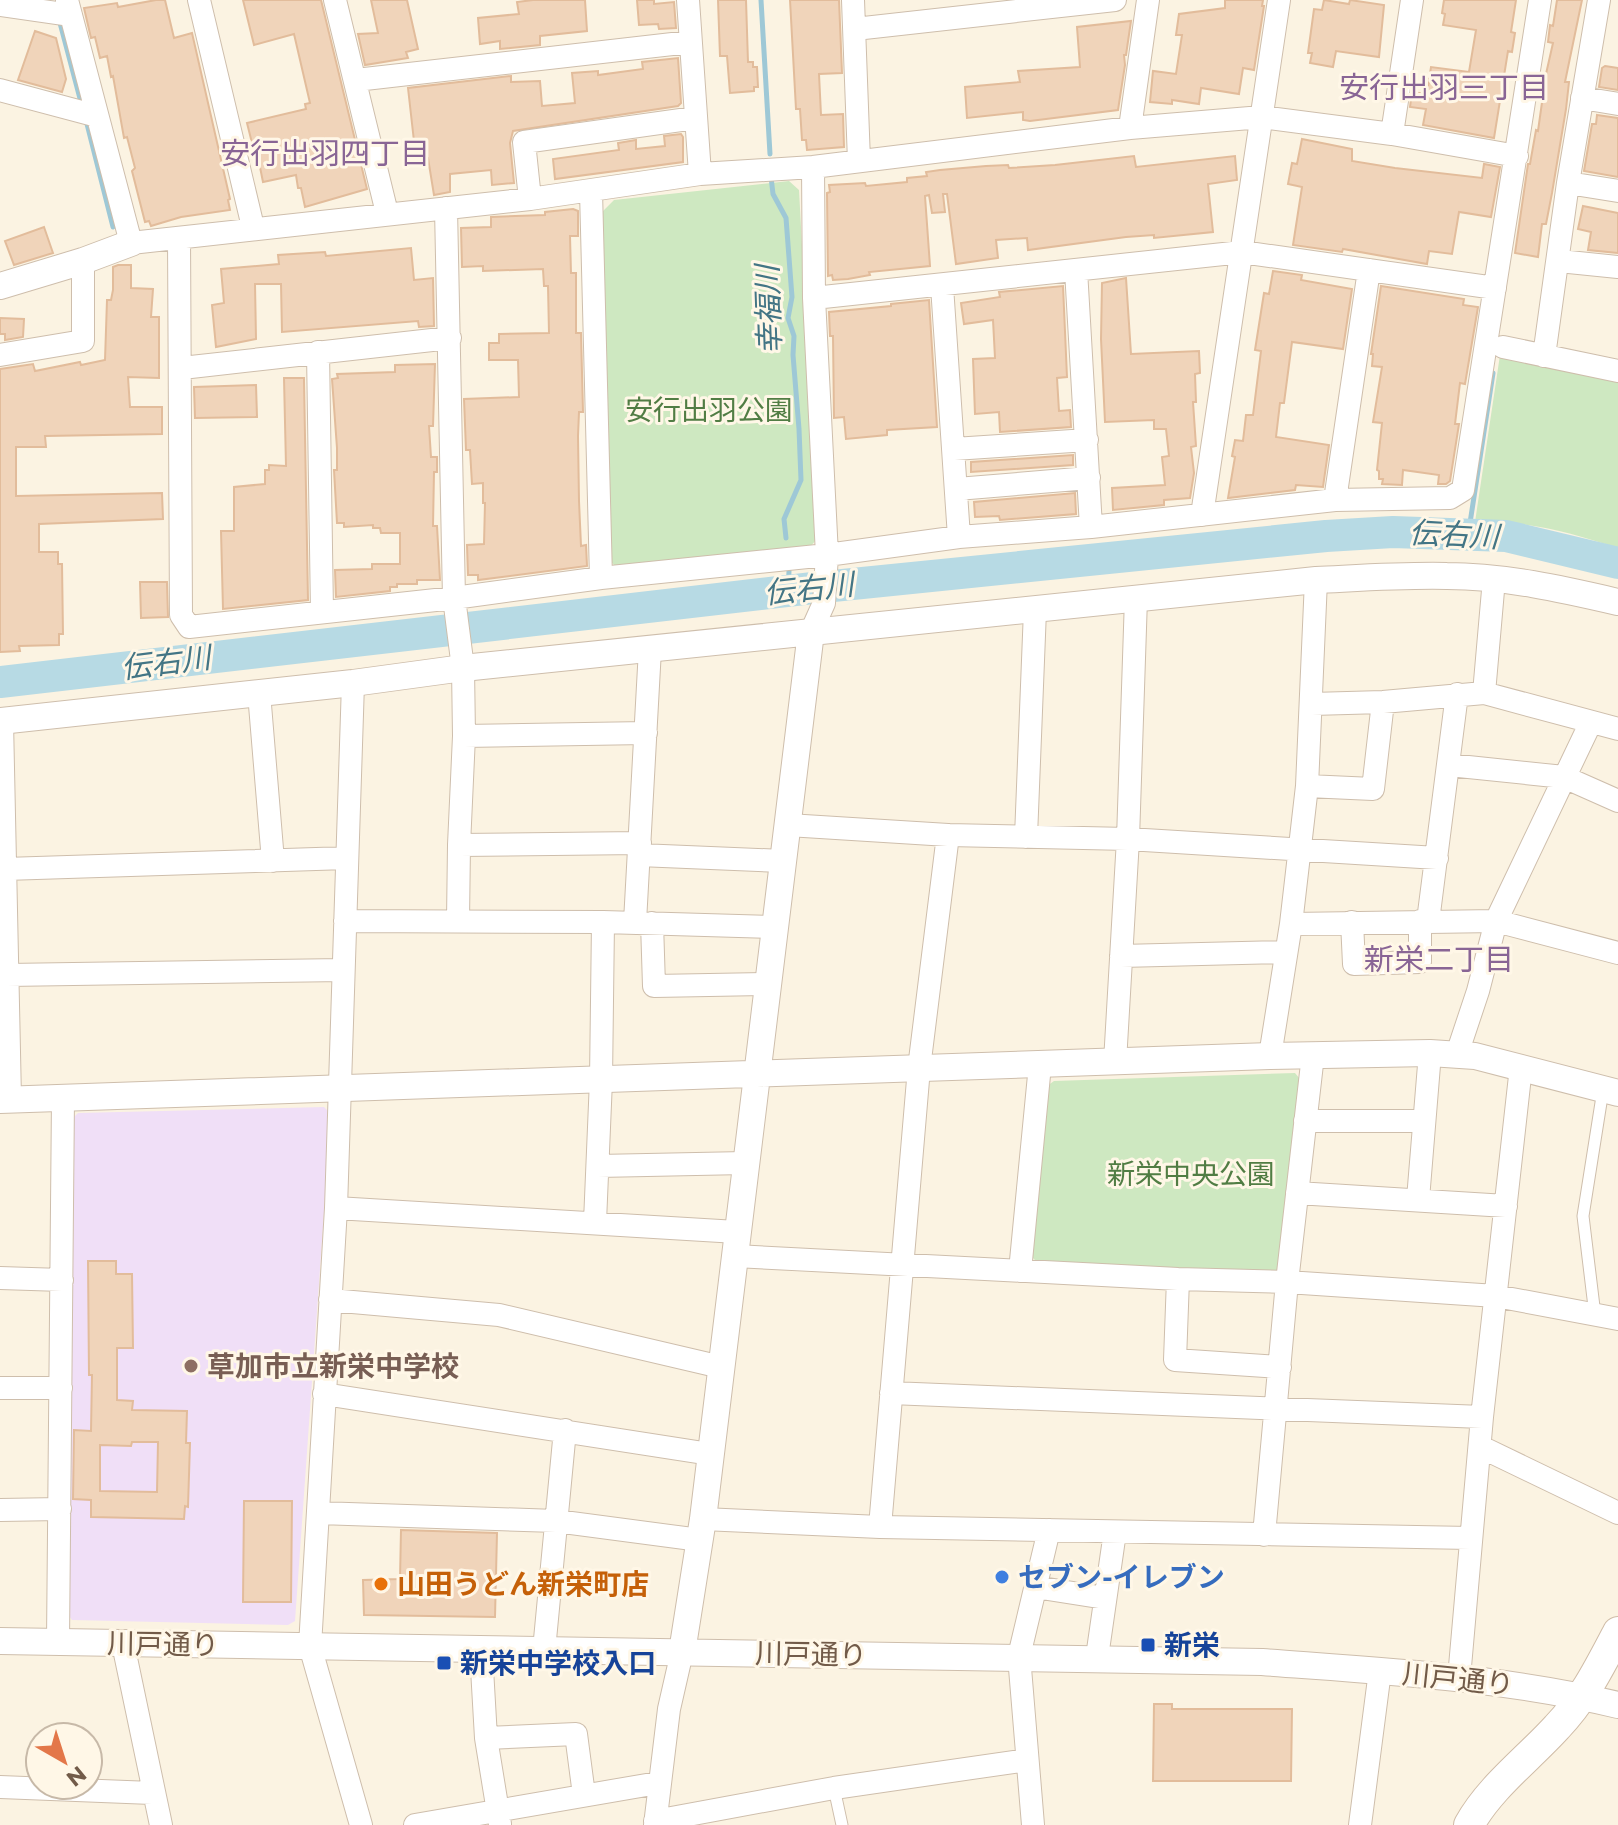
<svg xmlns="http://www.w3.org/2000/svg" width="1618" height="1825" font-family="Montserrat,'Noto Sans JP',sans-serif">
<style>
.education{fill:#f0dff7}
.green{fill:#cee8c1}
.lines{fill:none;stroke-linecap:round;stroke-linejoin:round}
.stream{stroke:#9ec8d6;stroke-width:5}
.river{stroke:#b7dae4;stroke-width:32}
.building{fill:#f0d4ba;stroke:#e2bc9b;stroke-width:2;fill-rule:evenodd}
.service-casing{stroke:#cebeac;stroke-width:13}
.minor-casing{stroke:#cebeac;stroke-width:24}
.tertiary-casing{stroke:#cebeac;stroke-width:28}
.secondary-casing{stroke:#cfbca7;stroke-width:32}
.service{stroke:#fff;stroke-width:11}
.minor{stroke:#fff;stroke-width:22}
.tertiary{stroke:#fff;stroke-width:26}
.secondary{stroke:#fff;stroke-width:30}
.education-dot{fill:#8d6e63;stroke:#fff7e7;stroke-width:3}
.shop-dot{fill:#3f7fe0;stroke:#fff7e7;stroke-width:3}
.food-dot{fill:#e8710a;stroke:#fff7e7;stroke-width:3}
.transit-dot{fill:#1a4fb4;stroke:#fff7e7;stroke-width:3}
.labels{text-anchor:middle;stroke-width:6;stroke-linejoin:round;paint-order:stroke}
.park-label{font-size:28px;fill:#517d44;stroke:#fff7e7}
.education-label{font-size:28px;font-weight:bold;fill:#785e54;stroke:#fff7e7;text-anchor:start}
.shop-label{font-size:28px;font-weight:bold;fill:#366cbe;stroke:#fff7e7;text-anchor:start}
.food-label{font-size:28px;font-weight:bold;fill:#c56008;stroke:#fff7e7;text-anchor:start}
.street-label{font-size:28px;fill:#725b49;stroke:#fff7e7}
.transit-label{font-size:28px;font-weight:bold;fill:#164399;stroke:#fff7e7;text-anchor:start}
.neighbourhood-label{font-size:30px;fill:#896595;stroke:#fff7e7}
.water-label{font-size:30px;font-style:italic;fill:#437585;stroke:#fff7e7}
</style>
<rect width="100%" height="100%" fill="#fbf3e2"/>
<path class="education" d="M324,1107L331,1114L295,1621L288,1625L72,1620L66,1612L71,1120L78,1113Z"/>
<path class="green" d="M789,181L799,190L818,538L807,550L618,570L609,559L602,212L614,200Z
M1500,355L1618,378V548C1566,531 1530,521 1475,522Z
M1295,1073L1300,1079L1281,1270L1273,1277L1037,1262L1030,1255L1047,1086L1054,1081Z"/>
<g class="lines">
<path class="stream" d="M761,0L770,154
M59,19L82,106
M86,120L113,227
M771,177L773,194L786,218L792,297L788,318L794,336L793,355L799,429L801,480L784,519L786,538
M1468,536L1493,373
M788,593L789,571"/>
<path class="river" d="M0,682L813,588L1326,536L1393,532L1506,536L1618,563"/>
</g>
<path class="building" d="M156,0H165L174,38L192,33L230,199L228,200L230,210L181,217L151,226L149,221L145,222L132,171L135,168L127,137L124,138L113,76L111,77L107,56L100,58L95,37L91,38L84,8L117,3L118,7Z
M243,0H321L367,189L305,207L301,188H298L296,175L263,182L255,142L252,143L247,123L306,109L305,104L310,103L294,34L254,45Z
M371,0H407L418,49L406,52L408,58L365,65L358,34L378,33Z
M533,0H585L587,31L540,36V45L500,49V41L480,44L478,18L519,14L517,2Z
M637,0H654V4L674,2L676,28L659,29L658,24L639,25Z
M718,0H746L748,62H753V67H757L758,87H754V91L730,93L727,56H720Z
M790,0H839L842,73L819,74L821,115L843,114L844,147L807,150L806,140H802L800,109H796Z
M1225,0H1263L1262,6H1264L1254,70L1243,68L1239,94L1201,88L1199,104L1172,100V104L1150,102L1153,71L1176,74L1182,35H1176L1179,14L1225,8Z
M1324,0L1349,4L1350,0L1384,5L1379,57L1336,51L1333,67L1310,63L1312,53H1308L1314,9L1322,10Z
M1444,0H1516L1511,32L1515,33L1512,52L1508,51L1494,138L1423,125L1426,109L1410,107L1412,92L1427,94L1431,67L1469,72L1476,30L1443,25L1445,14L1442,13Z
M1557,0H1582L1565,82H1569L1566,109L1552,193L1546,224H1542L1538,257L1515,253L1528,164H1530L1536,130L1538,131L1546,74L1553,43L1548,42L1550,25L1553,26Z
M1131,21L1126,55H1124L1125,65L1118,110L1030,121L1023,120V112L967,118L965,87L1020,82L1018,71L1080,67L1077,27Z
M35,31L56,38L66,79L62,92L18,80Z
M678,58L681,103L678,106L513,131L510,143L514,183L492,185L491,170L450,174V192L434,195L428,158L416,159L408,88L511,76V82L540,81L542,106L575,103L572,73L598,71V75L643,69L642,62Z
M1605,66L1618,68V90L1599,87L1602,68Z
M1597,115L1618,118V177L1584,171L1592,124H1596Z
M681,134L683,137V162L555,179L553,159L619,150L618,143L636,140V149L665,146L664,136Z
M1302,139L1352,149V161L1395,168L1482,178L1484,164L1500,167L1491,217L1459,212L1452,254L1429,251L1427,264L1343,249L1342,252L1293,245L1302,187L1288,184L1292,163L1297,164Z
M1134,156L1136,167L1235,156L1237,180L1208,184L1213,232L1154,238V235L1126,237L1028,250L1027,238L996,240L998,258L956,264L947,194H943L945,212L932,213L929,195L925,196L930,266L869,272L870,275L848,279L833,280L832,275L828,276L827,193L830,192L829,185L865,183L866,186L907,182V178L927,176L926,172L940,170L986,166L1008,165L1009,168L1055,165Z
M1583,206L1618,213V253L1588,250L1591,232L1578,229Z
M573,209L578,211V236H570L571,273H576V333H581L583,412H579L578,436L579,501L581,546L586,545L587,566L478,580V575H468L467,545L484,544L485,503H483V483L472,484L470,450H466L464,399L519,397L518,360H489V343H499V334L549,333L548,286H544L543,269L483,271V266L462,267L461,228L491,227V217L545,215V212Z
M44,227L53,253L14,265L5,241Z
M411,248L414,280L433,278L434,326L419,327L418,321L282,332L281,284H255L256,339L216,347L212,305L224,303L221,269L279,264L278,255L325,252L326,256Z
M118,265H131V288L153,289L151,317H159V378L128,377L130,407H162V434L45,436L46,447H16V496L162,493L163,519L39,524V552H58V564H62L63,634H59V645L19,646L20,651L0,652V369L33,364L35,371L80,362L81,365L105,360L107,300H111L113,290V267Z
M1273,271L1302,275L1301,280L1352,289L1343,349L1292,342L1284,403H1280L1276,437L1329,445L1323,487L1296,485L1295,490L1228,498L1235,457L1232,456L1235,440L1243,441L1246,415H1253L1261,351L1255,350L1264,293L1269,294Z
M1126,278L1131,354L1199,351L1200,373L1195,374L1196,402H1193L1196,446L1191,447L1194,473L1190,498L1164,500V505L1113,510L1112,488L1165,485L1162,457L1169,456L1166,429H1154V420L1105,422L1101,339L1102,283Z
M1063,286L1067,377L1057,378L1059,411L1070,410L1071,427L1000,432L999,412L975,414L973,359L995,358L993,320L964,324L961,303L1000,297L999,292Z
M1381,286L1464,299L1463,305L1478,307L1465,384L1460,383L1455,424H1459L1450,481L1446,484H1438L1439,475L1403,470L1402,485L1382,484L1383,479H1379V471L1377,470L1382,423L1373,422L1382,367L1372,366L1373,354H1371Z
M929,300L937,427L887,430V435L846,439L844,417L834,418L833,336H830L829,312L891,306V304Z
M0,318L24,319L23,337L5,340V334H0Z
M435,364L433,426H429L431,457H437V472H434L433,526H437L440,580H417V584H397V587H390V591L336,597L335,570L372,569V564H400V533H381L380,528H373V525L344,527V523H337L334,470H337V448L332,379L338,378L337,374L395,372V365Z
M284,378H304V381L308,600L223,609L221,531H234V487L265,484V470H269V465L286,466Z
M256,385L257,417L195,418L194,387Z
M1073,455V465L971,472V462Z
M1075,493L1076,514L1000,520L999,516L975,517L974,502Z
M140,582H167L168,617L141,618Z
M88,1261H116V1274H132L133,1348H117V1400L133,1401L132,1410L187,1411L186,1443H190L188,1507L185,1506L184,1519L91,1517V1500L73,1499L74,1430L91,1431L92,1375H89ZM132,1442H158L157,1492L100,1491V1445L131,1446Z
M244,1501H292L291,1602H243Z
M401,1530L497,1533L495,1617L364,1615L363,1580L400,1579Z
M1154,1704H1172V1709H1292L1291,1781H1153Z"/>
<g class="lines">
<defs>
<path id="service" d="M1595,1315L1583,1216L1603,1090
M834,1788L842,1825"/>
<path id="minor" d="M67,0L131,243L530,199L700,174L813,167L1130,128L1262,117L1392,134L1517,156
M199,0L253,227
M335,0L387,213
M688,0L700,174
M853,0L859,161
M1599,0L1568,183L1618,191
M0,5L71,15
M855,29L1115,0
M356,80L690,42
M0,90L97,116
M1582,98L1618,104
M1130,128L1148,0
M1392,134L1412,0
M591,191L601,578
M530,199L524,142L695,118
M446,208L454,598L463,668L464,736L459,845L458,920
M179,238L181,615L189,627L454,598L601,578L827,555L959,537L1091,527L1335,500L1450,498L1463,490L1540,0
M1559,261L1618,267
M1076,270L1091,527
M942,286L959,537
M814,298L1242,252L1495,288
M1503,347L1618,371
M318,352L322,612
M0,355L83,341V261
M1544,356L1568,183
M182,368L450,338
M954,449L1087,440
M957,489L1089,478
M1335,500L1369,270
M1202,515L1279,0
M811,632L824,603L827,555L814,298L813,167
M353,683L336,1208L310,1646L361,1825
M259,693L273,861
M1484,693L1494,579
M1312,704L1383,702L1484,693L1618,729
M2,721L10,1099
M464,736L646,733
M1449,765L1564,777L1618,801
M1307,786L1373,789L1383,702
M788,825L948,835L1128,839L1437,858
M1026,837L1035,610
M459,845L640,843
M639,855L783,861
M5,869L347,858
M345,921L603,922L774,927
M1428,921L1457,694
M635,922L650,649
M1352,922L1354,964L1420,962V921
M652,923L654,986L767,984
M1291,924L1496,921L1618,953
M1121,956L1286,952
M7,975L343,970
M1457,1054L1478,991L1496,921L1591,722
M1270,1056L1291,924L1307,786L1316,580
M1115,1062L1128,839L1136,598
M1305,1121H1424
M598,1166L745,1163
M1297,1193L1506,1206
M1418,1199L1430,1053
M336,1208L737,1232
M595,1222L601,1080L603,922
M735,1256L1178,1279L1287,1282L1496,1296L1618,1319
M1020,1271L1040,1065
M0,1278L62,1280
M1178,1279L1175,1360L1280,1367
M330,1300L499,1315L721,1367
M0,1388H61
M891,1393L1482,1417
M324,1394L710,1454
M1481,1447L1618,1513
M0,1510L60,1509
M319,1513L556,1521L700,1540
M703,1519L880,1527L1470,1538
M880,1527L919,1068L948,835
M1264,1535L1287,1282L1313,1055
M1035,1587L1105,1598
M58,1642L63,1098
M123,1644L161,1825
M544,1650L565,1430
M481,1651L486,1738L500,1824
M1097,1657L1115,1532
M1459,1678L1482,1417L1521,1067
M486,1738L576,1734L584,1795
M0,1787L152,1793
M655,1821L834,1788L1027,1760
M415,1825L658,1783
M655,1825L669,1709L682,1652
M1033,1825L1019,1656L1049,1530
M1360,1825L1380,1671"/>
<path id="tertiary" d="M0,286L83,261L131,243
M0,721L353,683L463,668L1316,580C1360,578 1403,575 1447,576C1504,576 1562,589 1618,602
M0,1100L1270,1056L1430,1053L1475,1056L1618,1093
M0,1641L1262,1662C1381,1671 1502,1677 1618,1705
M682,1652L703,1519L811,632"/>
<path id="secondary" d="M1469,1825C1490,1787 1528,1759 1557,1727C1584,1699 1600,1666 1618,1632"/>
</defs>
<use href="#service" class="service-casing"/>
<use href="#minor" class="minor-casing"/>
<use href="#tertiary" class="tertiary-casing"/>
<use href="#secondary" class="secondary-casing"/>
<use href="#service" class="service"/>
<use href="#minor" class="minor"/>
<use href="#tertiary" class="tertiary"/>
<use href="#secondary" class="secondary"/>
</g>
<circle class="education-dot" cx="191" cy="1366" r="8"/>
<circle class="shop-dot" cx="1002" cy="1577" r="8"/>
<circle class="food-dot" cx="381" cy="1584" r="8"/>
<g class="transit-dot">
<rect x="1140" y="1637" width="16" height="16" rx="4"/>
<rect x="436" y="1655" width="16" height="16" rx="4"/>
</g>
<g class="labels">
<g class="park-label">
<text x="709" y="420">安行出羽公園</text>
<text x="1191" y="1184">新栄中央公園</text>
</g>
<g class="education-label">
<text x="207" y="1376">草加市立新栄中学校</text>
</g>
<g class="shop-label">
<text x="1018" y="1587">セブン-イレブン</text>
</g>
<g class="food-label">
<text x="397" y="1594">山田うどん新栄町店</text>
</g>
<g class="street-label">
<text transform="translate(163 1644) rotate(1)" y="10">川戸通り</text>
<text transform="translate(811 1654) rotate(1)" y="10">川戸通り</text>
<text transform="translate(1458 1679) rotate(6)" y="10">川戸通り</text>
</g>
<g class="transit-label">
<text x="1164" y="1655">新栄</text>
<text x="460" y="1673">新栄中学校入口</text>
</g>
<g class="neighbourhood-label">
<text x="1444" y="98">安行出羽三丁目</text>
<text x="325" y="164">安行出羽四丁目</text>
<text x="1439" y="970">新栄二丁目</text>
</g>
<g class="water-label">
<text transform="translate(769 310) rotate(-92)" y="10">幸福川</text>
<text transform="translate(1454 535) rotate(3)" y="10">伝右川</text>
<text transform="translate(809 589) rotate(-6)" y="10">伝右川</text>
<text transform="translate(166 663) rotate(-7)" y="10">伝右川</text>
</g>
</g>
<g transform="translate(64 1761) rotate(141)"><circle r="38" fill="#fff7e7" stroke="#c7b9a8" stroke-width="2"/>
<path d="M0-6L14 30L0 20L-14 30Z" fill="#e37749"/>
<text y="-12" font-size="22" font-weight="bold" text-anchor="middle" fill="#725b49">N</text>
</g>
</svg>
